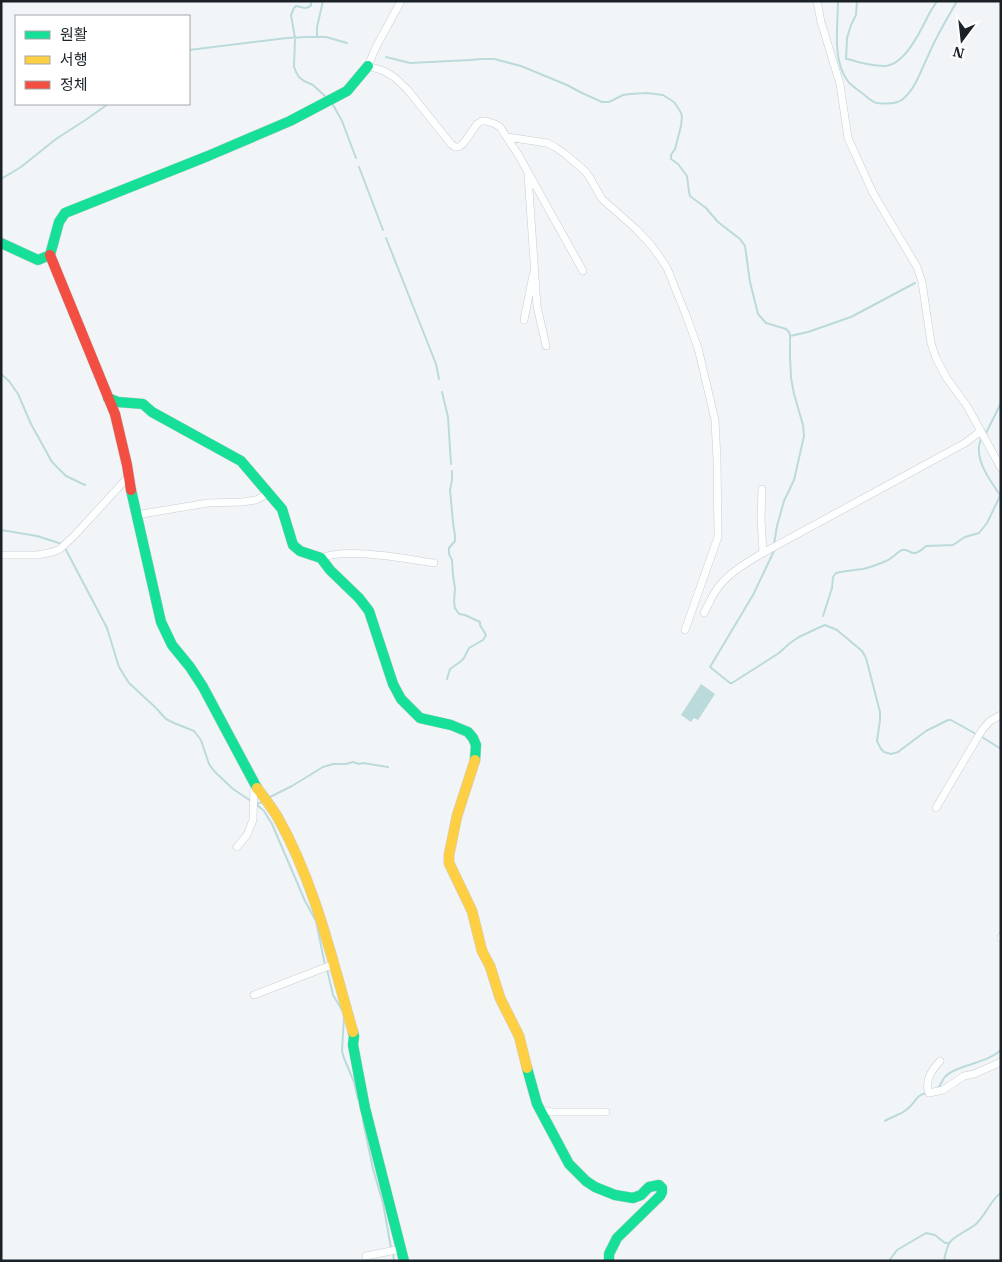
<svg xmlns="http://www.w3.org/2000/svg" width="1002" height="1262" font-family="'IBM Plex Serif','Noto Sans KR',serif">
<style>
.water{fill:#bbdadb}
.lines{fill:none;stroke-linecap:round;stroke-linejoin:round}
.stream{stroke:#bbdadb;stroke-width:2}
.street-casing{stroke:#c9cdd2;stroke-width:8}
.fast-casing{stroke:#c9cdd2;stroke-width:11}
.slow-casing{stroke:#c9cdd2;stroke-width:11}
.jam-casing{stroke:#c9cdd2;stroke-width:11}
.street{stroke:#fdfefe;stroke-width:7}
.fast{stroke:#16e098;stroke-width:10}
.slow{stroke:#ffcf43;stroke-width:10}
.jam{stroke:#f24e42;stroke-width:10}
</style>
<rect width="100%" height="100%" fill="#f2f5f8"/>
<path class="water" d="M701,684L715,694L698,720L694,718L691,722L681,715Z"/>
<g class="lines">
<path class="stream" d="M311,1V5L309,7L305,8L296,6L294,8L291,15L295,38L294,67L296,72L299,77L304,81L313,85L327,98
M838,1C838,26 832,59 847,80C850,85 857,89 862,93C866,96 871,102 877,103C885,104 897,104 903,99C916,88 921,70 928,56C936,37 947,19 957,1
M857,1L856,15L851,25L847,38L846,59C851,59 854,61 858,62C866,64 876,66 885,66C905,65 921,30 929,14C931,10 934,6 937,1
M317,36V27L323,1
M189,50L287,38L307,37H326L347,43
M386,57L410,63L470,60L482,59H494L521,66L567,85L582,93L602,102H609L623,95L630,94L647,93L663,95L674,102L680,111L682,116L681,126L675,149L671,155V159L678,164L687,176L689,192L690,196L706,208L718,222L740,239L745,246L750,282L758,314L766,323L786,329L789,332L790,336V357L791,378L794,394L803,425L804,436L794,480L784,501L777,526L774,544
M332,103L342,121L356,158
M359,167L383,230
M1,179L21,167L56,139L87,119L108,104
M386,238L436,364L439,379
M790,336L808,332L851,317L915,283
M1,374L9,381L18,394L31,424L52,462L66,476L85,485
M442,392L448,417L451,464
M986,433L1001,403
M981,439C980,443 978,446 979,451C979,466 992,483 1000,495
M1,530L37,536L62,544
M65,548L107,628L119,667L129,683L155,707L166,719L174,723L194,731L201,740L209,764L214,771L233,789L251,801
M774,551L753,595L710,667L730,683H732L779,653L790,643L799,637L818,628L825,625L837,630L862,651L866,658L880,712V720L877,741L881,749L884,752L891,754L898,752L926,731L948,720H951L976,734
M823,616L832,588L833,577L836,573C845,571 854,570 863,569C871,567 879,564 886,561C893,558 897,552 902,550C911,547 910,561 926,546L953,545L965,537L979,533L987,523L1000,496
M447,679L450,669L460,662L464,658L469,648L483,640L486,635L480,625V622L465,615L459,614L455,608L454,602L455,589L453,575L452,560L449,554V548L455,541V536L453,522L450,490L452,480V471
M982,737L1001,749
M268,798L292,786L323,767L333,764H346L353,762L359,764L363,763L388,767
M263,802L256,804L264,811L272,824L305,901L316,921L325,965
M327,969L333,995L342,1010
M344,1017L342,1051L344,1058L354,1082L358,1099
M938,1088C941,1085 942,1081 944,1078C954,1065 986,1064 1001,1050
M363,1121L373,1169L383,1203L391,1248
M885,1121C891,1117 900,1115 906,1110C915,1104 916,1094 927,1093
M393,1253L394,1261
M889,1261L897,1250L926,1233L935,1235L945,1243H949
M944,1261C945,1255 947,1247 950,1242C954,1236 969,1230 976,1224C986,1215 991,1199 1001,1193"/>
<defs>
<path id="street" d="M401,1L376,47L368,66L384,71L394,77L407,89L451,144L455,147H459L463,144L477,124L482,121H486L495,124L500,127L519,156L583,271
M817,1L821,22L840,84L848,138L873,193L917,267L922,282L931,343L936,358L946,377L967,406L1001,468
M507,137L547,143L555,147L565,154L585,171L590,178L602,199L636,229L651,245L659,256L667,268L686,315L698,348L715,420L717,460L718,537L685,630
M528,175L537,306L546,346
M524,320L533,275
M762,489L761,519L763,553
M136,515L208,503L242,502L256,500L269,493
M1,555H37L53,552L60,549L74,536L128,477
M321,558C346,547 406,559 434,563
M704,613C709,604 713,593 720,585C731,572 746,563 761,554L965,443L981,431
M936,808L982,730L990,721L1001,715
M237,847L247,835L253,820L254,785
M1001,937V938
M254,995L334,964
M940,1061C932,1070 924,1081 929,1093L943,1090L964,1076L974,1074L1001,1062
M540,1110L552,1112H606
M366,1256L401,1249"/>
<path id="fast" d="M1,243L38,260L50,255L59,222L65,213L208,156L290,121L347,91L368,66
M108,398L118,402L143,404L152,412L241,461L282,509L293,545L300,551L321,558L330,570L359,598L369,611L393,684L401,699L420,718L451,725L468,732L473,738L476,745L475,760
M131,490L161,622L172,645L190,667L203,687L257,788
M353,1032L354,1036L353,1045L365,1108L404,1261
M527,1068L537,1104L569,1164L586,1181L595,1187L615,1195L633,1198L641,1195L649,1187L659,1185L662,1188V1192L660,1196L617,1238L609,1254V1261"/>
<path id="slow" d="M475,760L457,816L449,855V863L472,911L482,951L490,966L500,998L519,1036L527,1068
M257,788C264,797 271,807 277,816C315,883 332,959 353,1032"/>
<path id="jam" d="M50,255L115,414L127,465L131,490"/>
</defs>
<use href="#street" class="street-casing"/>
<use href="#fast" class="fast-casing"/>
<use href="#slow" class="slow-casing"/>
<use href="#jam" class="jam-casing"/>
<use href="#street" class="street"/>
<use href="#fast" class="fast"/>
<use href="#slow" class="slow"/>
<use href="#jam" class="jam"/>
</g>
<rect width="1002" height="1262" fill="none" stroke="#1a2127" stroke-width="5"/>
<rect x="15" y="15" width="175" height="90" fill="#ffffff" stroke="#a3a6a9"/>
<rect x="25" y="31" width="25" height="8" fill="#16e098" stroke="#a3a6a9"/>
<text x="60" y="40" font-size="15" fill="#1a2127">원활</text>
<rect x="25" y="56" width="25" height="8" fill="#ffcf43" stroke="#a3a6a9"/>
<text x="60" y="65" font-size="15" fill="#1a2127">서행</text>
<rect x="25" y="81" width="25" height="8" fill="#f24e42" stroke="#a3a6a9"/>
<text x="60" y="90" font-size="15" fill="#1a2127">정체</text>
<g transform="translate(962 40) rotate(195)" stroke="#ffffff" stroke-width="4" paint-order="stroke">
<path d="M0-4L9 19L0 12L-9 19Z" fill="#1a2127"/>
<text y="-8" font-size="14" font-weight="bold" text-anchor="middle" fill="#1a2127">N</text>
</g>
</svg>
